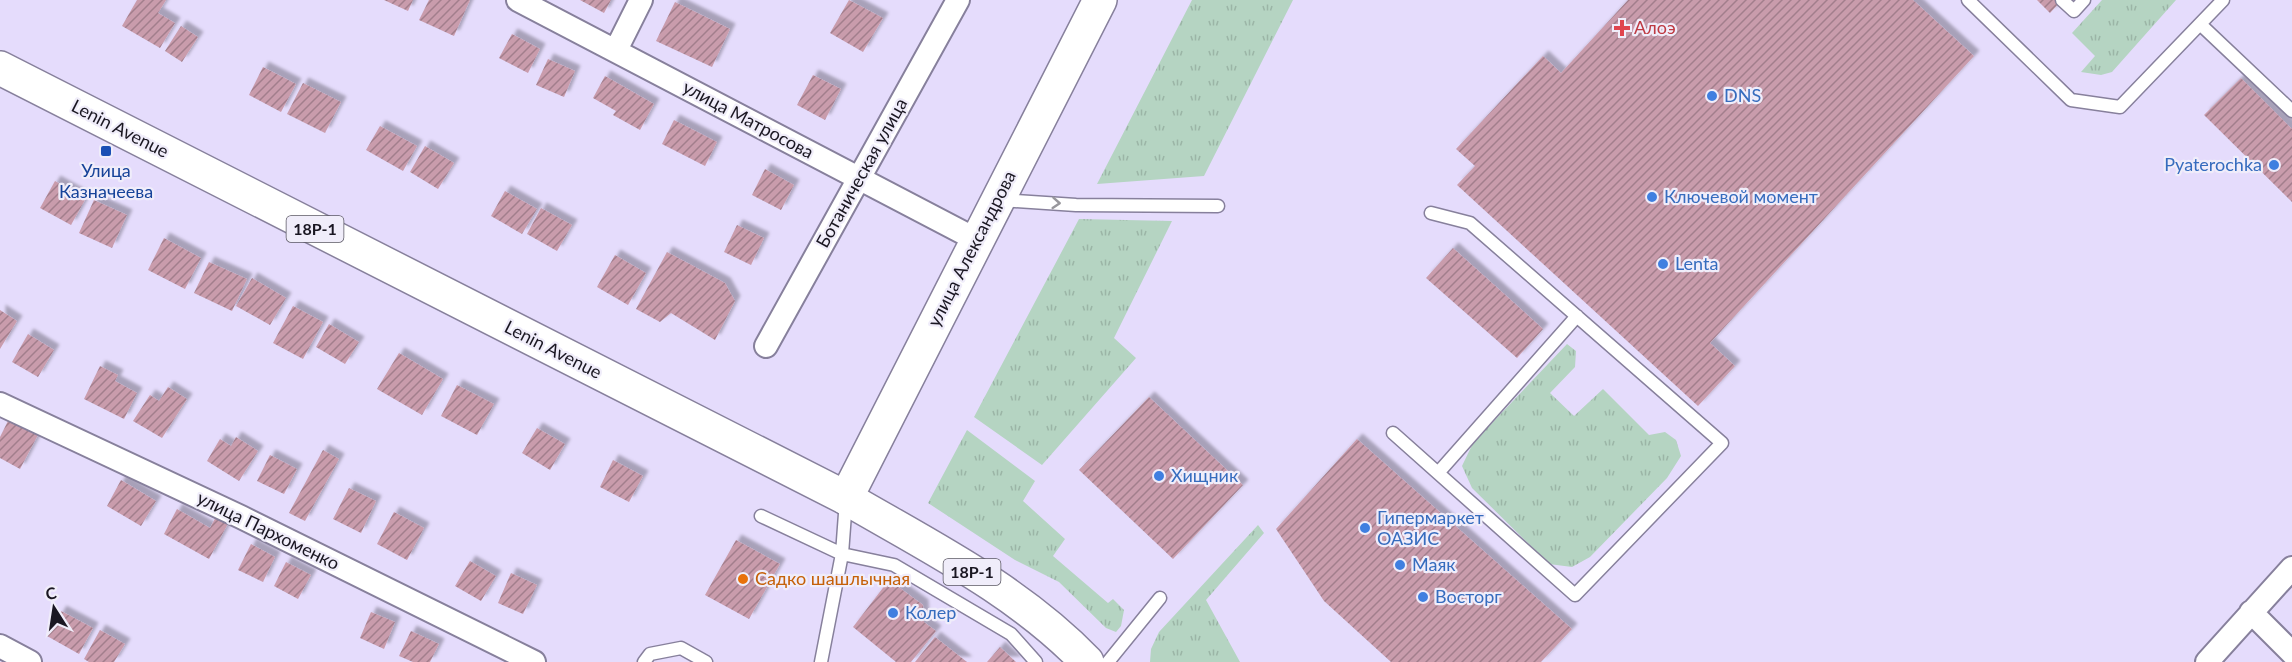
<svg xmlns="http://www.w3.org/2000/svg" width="2292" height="662" font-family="Lato,sans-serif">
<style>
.grass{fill:url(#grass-tufts)}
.building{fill:url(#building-hatch);filter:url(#shadow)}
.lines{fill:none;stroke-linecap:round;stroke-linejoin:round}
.service-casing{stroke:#87809c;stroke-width:15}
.minor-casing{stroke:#87809c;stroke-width:26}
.secondary-casing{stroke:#87809c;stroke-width:36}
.primary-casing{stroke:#87809c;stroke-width:36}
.service{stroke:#fff;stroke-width:12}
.minor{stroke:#fff;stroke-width:22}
.secondary{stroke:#fff;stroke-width:33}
.primary{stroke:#fff;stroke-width:33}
.oneway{stroke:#98979c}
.health-dot{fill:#e0444e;stroke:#f0edfa;stroke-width:2}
.shop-dot{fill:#3f7fe0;stroke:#f0edfa;stroke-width:2}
.transit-dot{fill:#1a4fb4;stroke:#f0edfa;stroke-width:2}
.food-dot{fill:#e8710a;stroke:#f0edfa;stroke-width:2}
.labels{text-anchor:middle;stroke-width:4.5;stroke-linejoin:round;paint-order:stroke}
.shield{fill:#f0edfa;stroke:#5a5763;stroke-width:1.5}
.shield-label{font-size:16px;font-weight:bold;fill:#1a1722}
.health-label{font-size:18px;fill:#be3a42;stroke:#f0edfa;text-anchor:start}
.shop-label{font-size:18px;fill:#366cbe;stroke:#f0edfa;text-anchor:start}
.street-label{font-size:18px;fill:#1a1722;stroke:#f0edfa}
.transit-label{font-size:18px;fill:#164399;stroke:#f0edfa}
.food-label{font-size:18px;fill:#c56008;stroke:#f0edfa;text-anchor:start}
</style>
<defs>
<pattern id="grass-tufts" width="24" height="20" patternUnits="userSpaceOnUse" patternTransform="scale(1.5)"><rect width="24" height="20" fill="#b5d4c2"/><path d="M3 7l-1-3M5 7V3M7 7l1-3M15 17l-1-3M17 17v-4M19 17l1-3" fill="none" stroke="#9bb5a6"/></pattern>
<pattern id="building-hatch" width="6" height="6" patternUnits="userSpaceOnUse" patternTransform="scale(1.5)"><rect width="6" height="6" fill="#c99cac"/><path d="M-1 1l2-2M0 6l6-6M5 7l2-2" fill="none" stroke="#a27e8c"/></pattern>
<filter id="shadow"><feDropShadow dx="5.5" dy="-5.5" stdDeviation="1.5" flood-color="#0004"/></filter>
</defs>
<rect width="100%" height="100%" fill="#e5dcfc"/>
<path class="grass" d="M1192,0H1293L1204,176L1097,184Z
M2102,0H2176L2112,72L2101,75L2081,72L2095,56L2072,33Z
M1079,219L1172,221L1114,338L1136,358L1042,465L974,417Z
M1567,344L1576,351L1575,367L1550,393L1574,416L1603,389L1649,435L1665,432L1676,440L1681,456L1667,478L1590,557L1572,567L1549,564L1472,488L1462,466L1473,443Z
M967,430L1035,481L1023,501L1065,539L1053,556L1108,603L1113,599L1124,610L1121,626L1116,632L1106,628L1059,582L1015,560L928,503Z
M1258,525L1264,533L1206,600L1240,662H1150L1151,649L1159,632Z"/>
<path class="building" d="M137,0H166L158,13L175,23L160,48L122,26Z
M384,0H413L408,11Z
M429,0H470L454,36L419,20Z
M580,0H611L604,13Z
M849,0L883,18L863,52L830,33Z
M1628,0H1913L1974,56L1710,343L1735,366L1698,406L1457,185L1475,166L1456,149L1543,56L1561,73Z
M2037,0H2062L2050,13Z
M675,2L730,29L712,67L656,41Z
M181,26L198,37L182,62L165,51Z
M512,34L540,49L528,73L499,58Z
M548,59L575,71L564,97L536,85Z
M263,67L296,84L281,112L249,95Z
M813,75L841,89L825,120L797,105Z
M605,76L654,104L640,130L613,115L616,111L593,98Z
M2241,78L2292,129V202L2204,115Z
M303,83L341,102L325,133L287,114Z
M674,120L717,142L705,166L662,144Z
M380,126L417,146L403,171L366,150Z
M425,146L454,163L438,189L410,172Z
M765,169L794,185L781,210L752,195Z
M55,181L86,198L71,225L40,208Z
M505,191L537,209L522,234L491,216Z
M94,200L127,215L112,248L79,233Z
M541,208L572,225L557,251L527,234Z
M737,225L764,238L751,265L724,252Z
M164,238L201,258L185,289L148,270Z
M1453,248L1543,329L1517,358L1426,278Z
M667,252L725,283L735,301L715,340L671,313L660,322L636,309Z
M615,255L646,273L628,305L597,287Z
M209,262L247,279L232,311L194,293Z
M252,278L286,298L270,325L236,306Z
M293,306L323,322L303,359L273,343Z
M0,310L17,321L0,349Z
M329,324L359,342L345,364L316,347Z
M28,334L54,350L38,377L12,362Z
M399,353L443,379L422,415L377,389Z
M100,366L118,375L115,381L137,393L124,419L84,399Z
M457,385L494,404L477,435L441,416Z
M168,387L187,399L162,438L133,421L150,395L159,401Z
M1149,397L1243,485L1173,559L1079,470Z
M10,417L39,433L20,469L0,458V437Z
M537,428L565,444L550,470L522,453Z
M236,437L258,451L239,481L207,461L220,439L231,446Z
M1357,439L1572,629L1541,662H1391L1324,601L1276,529Z
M323,450L339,459L305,521L289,513Z
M270,455L297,469L284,494L257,481Z
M613,460L643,476L629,502L600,487Z
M121,480L156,501L141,526L107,506Z
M349,488L376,501L361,533L333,519Z
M177,509L210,528L219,511L231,518L209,559L164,534Z
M394,512L424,528L407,560L377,544Z
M736,540L780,564L749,619L705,595Z
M251,544L275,557L263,582L238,570Z
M470,561L496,576L481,601L455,586Z
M286,562L311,575L298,599L274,586Z
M511,573L537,585L523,614L498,603Z
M889,580L923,605L924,622L936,631L911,662H896L853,627Z
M61,611L93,628L79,654L47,636Z
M371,612L395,622L384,649L360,638Z
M100,630L125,644L114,662H89L84,659Z
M411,631L439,644L430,662H413L399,656Z
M935,637L967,662H915Z
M1000,647L1016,662H987Z"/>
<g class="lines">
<defs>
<path id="service" d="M1968,0L2071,100L2120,107L2223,0
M2062,0L2074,11L2084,0
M2200,24L2292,111
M1001,200L1076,205L1218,206
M1393,433L1575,595L1722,443L1470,223L1431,213
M1438,473L1577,316
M761,516L842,554L894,565L1011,634L1036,662
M644,662L650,654L681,648L706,662
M821,662L842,554L846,500
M1108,662L1160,598"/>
<path id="minor" d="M518,0L977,240
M616,50L641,0
M766,346L958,0
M0,404L241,517L534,662
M2251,612L2292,653
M0,646L30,662
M2207,662L2292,568"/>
<path id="secondary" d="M846,498L1100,0"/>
<path id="primary" d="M0,68L846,498C930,547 1019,591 1087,662"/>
</defs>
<use href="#service" class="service-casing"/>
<use href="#minor" class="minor-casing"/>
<use href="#secondary" class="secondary-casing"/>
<use href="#primary" class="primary-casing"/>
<use href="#service" class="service"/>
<use href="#minor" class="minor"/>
<use href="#secondary" class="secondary"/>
<use href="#primary" class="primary"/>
</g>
<defs><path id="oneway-chevron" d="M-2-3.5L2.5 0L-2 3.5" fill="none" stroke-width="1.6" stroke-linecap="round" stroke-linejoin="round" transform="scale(1.5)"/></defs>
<use class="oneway" href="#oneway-chevron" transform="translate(1056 203) rotate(4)"/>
<path class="health-dot" d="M1619 19h6v6h6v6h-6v6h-6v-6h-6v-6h6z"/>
<g class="shop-dot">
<circle cx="1712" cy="96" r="6"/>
<circle cx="2274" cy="165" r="6"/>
<circle cx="1652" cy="197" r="6"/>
<circle cx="1663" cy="264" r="6"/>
<circle cx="1159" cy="476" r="6"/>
<circle cx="1365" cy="528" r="6"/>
<circle cx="1400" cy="565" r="6"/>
<circle cx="1423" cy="597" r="6"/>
<circle cx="893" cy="613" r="6"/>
</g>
<rect class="transit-dot" x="100" y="145" width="12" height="12" rx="3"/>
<circle class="food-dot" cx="743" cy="579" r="6"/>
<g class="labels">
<g class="shield">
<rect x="286.5" y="216" width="57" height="26" rx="4.5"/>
<rect x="943.5" y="559" width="57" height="26" rx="4.5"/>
</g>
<g class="shield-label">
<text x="315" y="235">18Р-1</text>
<text x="972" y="578">18Р-1</text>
</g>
<g class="health-label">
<text x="1634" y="34">Алоэ</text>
</g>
<g class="shop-label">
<text x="1724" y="102">DNS</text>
<text x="2262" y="171" text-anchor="end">Pyaterochka</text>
<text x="1664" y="203">Ключевой момент</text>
<text x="1675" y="270">Lenta</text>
<text x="1171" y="482">Хищник</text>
<text x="1377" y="524">Гипермаркет<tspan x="1377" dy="21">ОАЗИС</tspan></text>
<text x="1412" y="571">Маяк</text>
<text x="1435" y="603">Восторг</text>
<text x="905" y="619">Колер</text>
</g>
<g class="street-label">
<text transform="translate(748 120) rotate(28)" y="6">улица Матросова</text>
<text transform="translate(120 129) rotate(27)" y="6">Lenin Avenue</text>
<text transform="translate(862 173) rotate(-61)" y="6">Ботаническая улица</text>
<text transform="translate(972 249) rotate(-63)" y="6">улица Александрова</text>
<text transform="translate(553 350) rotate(27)" y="6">Lenin Avenue</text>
<text transform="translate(268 531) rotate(26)" y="6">улица Пархоменко</text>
</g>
<g class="transit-label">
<text x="106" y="177">Улица<tspan x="106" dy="21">Казначеева</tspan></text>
</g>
<g class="food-label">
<text x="755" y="585">Садко шашлычная</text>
</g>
</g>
<g transform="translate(54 608) rotate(348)" stroke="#f0edfa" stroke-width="4.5" paint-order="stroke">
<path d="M0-4.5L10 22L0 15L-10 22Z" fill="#1a1722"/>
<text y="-9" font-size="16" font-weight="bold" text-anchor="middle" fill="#1a1722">С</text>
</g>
</svg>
